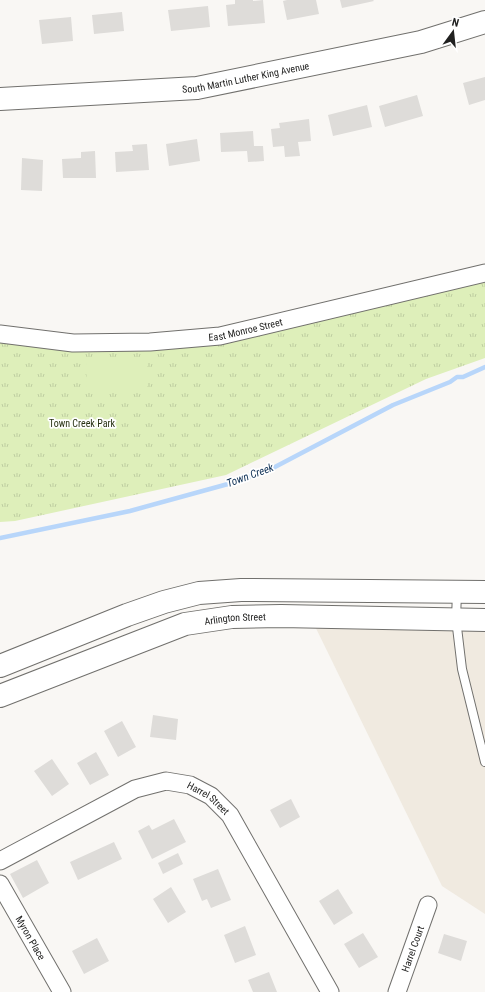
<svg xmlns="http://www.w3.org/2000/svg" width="485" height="992" font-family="'Roboto Condensed',sans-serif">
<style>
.built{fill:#f0eae0}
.grass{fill:url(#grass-tufts)}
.pitch{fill:#deefba}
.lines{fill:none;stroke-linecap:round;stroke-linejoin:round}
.stream{stroke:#b8d6fa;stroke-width:4.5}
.building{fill:#dedcd9}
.lane-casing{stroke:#71706d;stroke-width:10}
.street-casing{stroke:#71706d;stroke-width:19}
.secondary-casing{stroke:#71706d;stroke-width:24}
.lane{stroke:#fff;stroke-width:8}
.street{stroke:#fff;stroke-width:17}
.secondary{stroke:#fff;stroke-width:22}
.labels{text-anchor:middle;stroke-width:3.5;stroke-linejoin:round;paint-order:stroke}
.street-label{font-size:10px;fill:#212120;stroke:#fff}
.park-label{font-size:10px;fill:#283112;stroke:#fff}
.water-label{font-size:11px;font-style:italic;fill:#0d2f54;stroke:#fff}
</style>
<defs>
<pattern id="grass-tufts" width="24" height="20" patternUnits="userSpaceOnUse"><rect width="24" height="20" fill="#deefba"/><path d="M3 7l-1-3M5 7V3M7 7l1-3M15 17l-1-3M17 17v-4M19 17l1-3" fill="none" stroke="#becda0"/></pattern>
</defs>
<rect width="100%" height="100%" fill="#f9f7f4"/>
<path class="built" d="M310,616L485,620V914L442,886Z"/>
<path class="grass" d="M485,273V358L426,379L226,475L15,521L0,522V338L220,336Z"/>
<path class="pitch" d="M86,363H147V390H87Z"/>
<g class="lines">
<path class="stream" d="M0,538L130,511L228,484L273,468L393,405L450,382L457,377H463L485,367"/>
</g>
<path class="building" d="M235,0H253V1L263,0L265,23L228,26L226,5L235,4Z
M287,0H316L319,14L287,20L283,1Z
M340,0H373L374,1L342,8Z
M208,6L210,27L171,31L168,10Z
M122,12L124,31L94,34L92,15Z
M71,17L73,41L42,44L39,20Z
M485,77V100L469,105L463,83Z
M417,95L423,116L385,127L379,106Z
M367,105L372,127L333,136L328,115Z
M309,119L311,141L298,142L300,156L285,157L284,146L273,147L271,129L280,128L279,123Z
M253,131L254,146H263L264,161L248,162L247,151L221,152L220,133Z
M197,139L200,161L169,166L166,144Z
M147,144L149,170L116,172L115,152L133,151L132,145Z
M95,151L96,178H63L62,159L81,158V152Z
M22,158L43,160L42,191L21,190Z
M153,715L178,719L176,740L150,737Z
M122,721L136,747L118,757L104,731Z
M96,752L109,775L90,785L77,763Z
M52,759L69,784L52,796L34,771Z
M291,799L300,817L280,828L270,810Z
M174,819L186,842L152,859L138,831L149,825L152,830Z
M114,842L122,859L78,880L70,862Z
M178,853L183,864L163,874L158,863Z
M37,860L49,883L23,898L10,874Z
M218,869L231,900L211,908L207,899L202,901L193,879Z
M171,887L186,912L168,923L153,899Z
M338,889L353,913L334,925L319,901Z
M245,926L256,955L235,963L224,935Z
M363,933L378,957L359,968L344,944Z
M444,934L467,941L461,961L438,953Z
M97,938L109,961L84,974L72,951Z
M269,972L277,992H253L248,980Z"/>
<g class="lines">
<defs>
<path id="lane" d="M457,592L456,619L462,669L485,762"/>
<g id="street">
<path id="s1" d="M0,334L73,343L150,342L220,336L485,273"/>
<path id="s2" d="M0,861L135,789L166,781L190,785L211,796L230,815L330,992"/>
<path id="s3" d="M0,884L62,992"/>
<path id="s4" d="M397,992L428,905"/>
</g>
<g id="secondary">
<path id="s5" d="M0,99L197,88L421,42L485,22"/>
<path d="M0,666L127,615L164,602L199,593L241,590L485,592"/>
<path id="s6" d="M0,696L185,624L232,617L281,616L485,620"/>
</g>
</defs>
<use href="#lane" class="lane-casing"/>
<use href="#street" class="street-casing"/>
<use href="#secondary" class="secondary-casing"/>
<use href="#lane" class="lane"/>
<use href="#street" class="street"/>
<use href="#secondary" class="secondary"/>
</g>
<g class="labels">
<g class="street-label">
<text dy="4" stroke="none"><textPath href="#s5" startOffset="247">South Martin Luther King Avenue</textPath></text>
<text dy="4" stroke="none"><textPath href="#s1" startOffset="247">East Monroe Street</textPath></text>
<text dy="4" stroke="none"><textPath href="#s6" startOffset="249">Arlington Street</textPath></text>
<text dy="4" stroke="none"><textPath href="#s2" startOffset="232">Harrel Street</textPath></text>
<text dy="4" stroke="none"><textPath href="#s3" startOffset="62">Myron Place</textPath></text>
<text dy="4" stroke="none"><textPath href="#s4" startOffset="46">Harrel Court</textPath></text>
</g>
<g class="park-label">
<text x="82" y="427">Town Creek Park</text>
</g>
<g class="water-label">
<text transform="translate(250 475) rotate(-20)" y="4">Town Creek</text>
</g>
</g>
<g transform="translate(453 32) rotate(15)" stroke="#ffffff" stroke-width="3" paint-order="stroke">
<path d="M0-3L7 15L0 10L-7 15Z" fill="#212120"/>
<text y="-6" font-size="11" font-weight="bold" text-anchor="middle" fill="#212120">N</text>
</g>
</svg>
